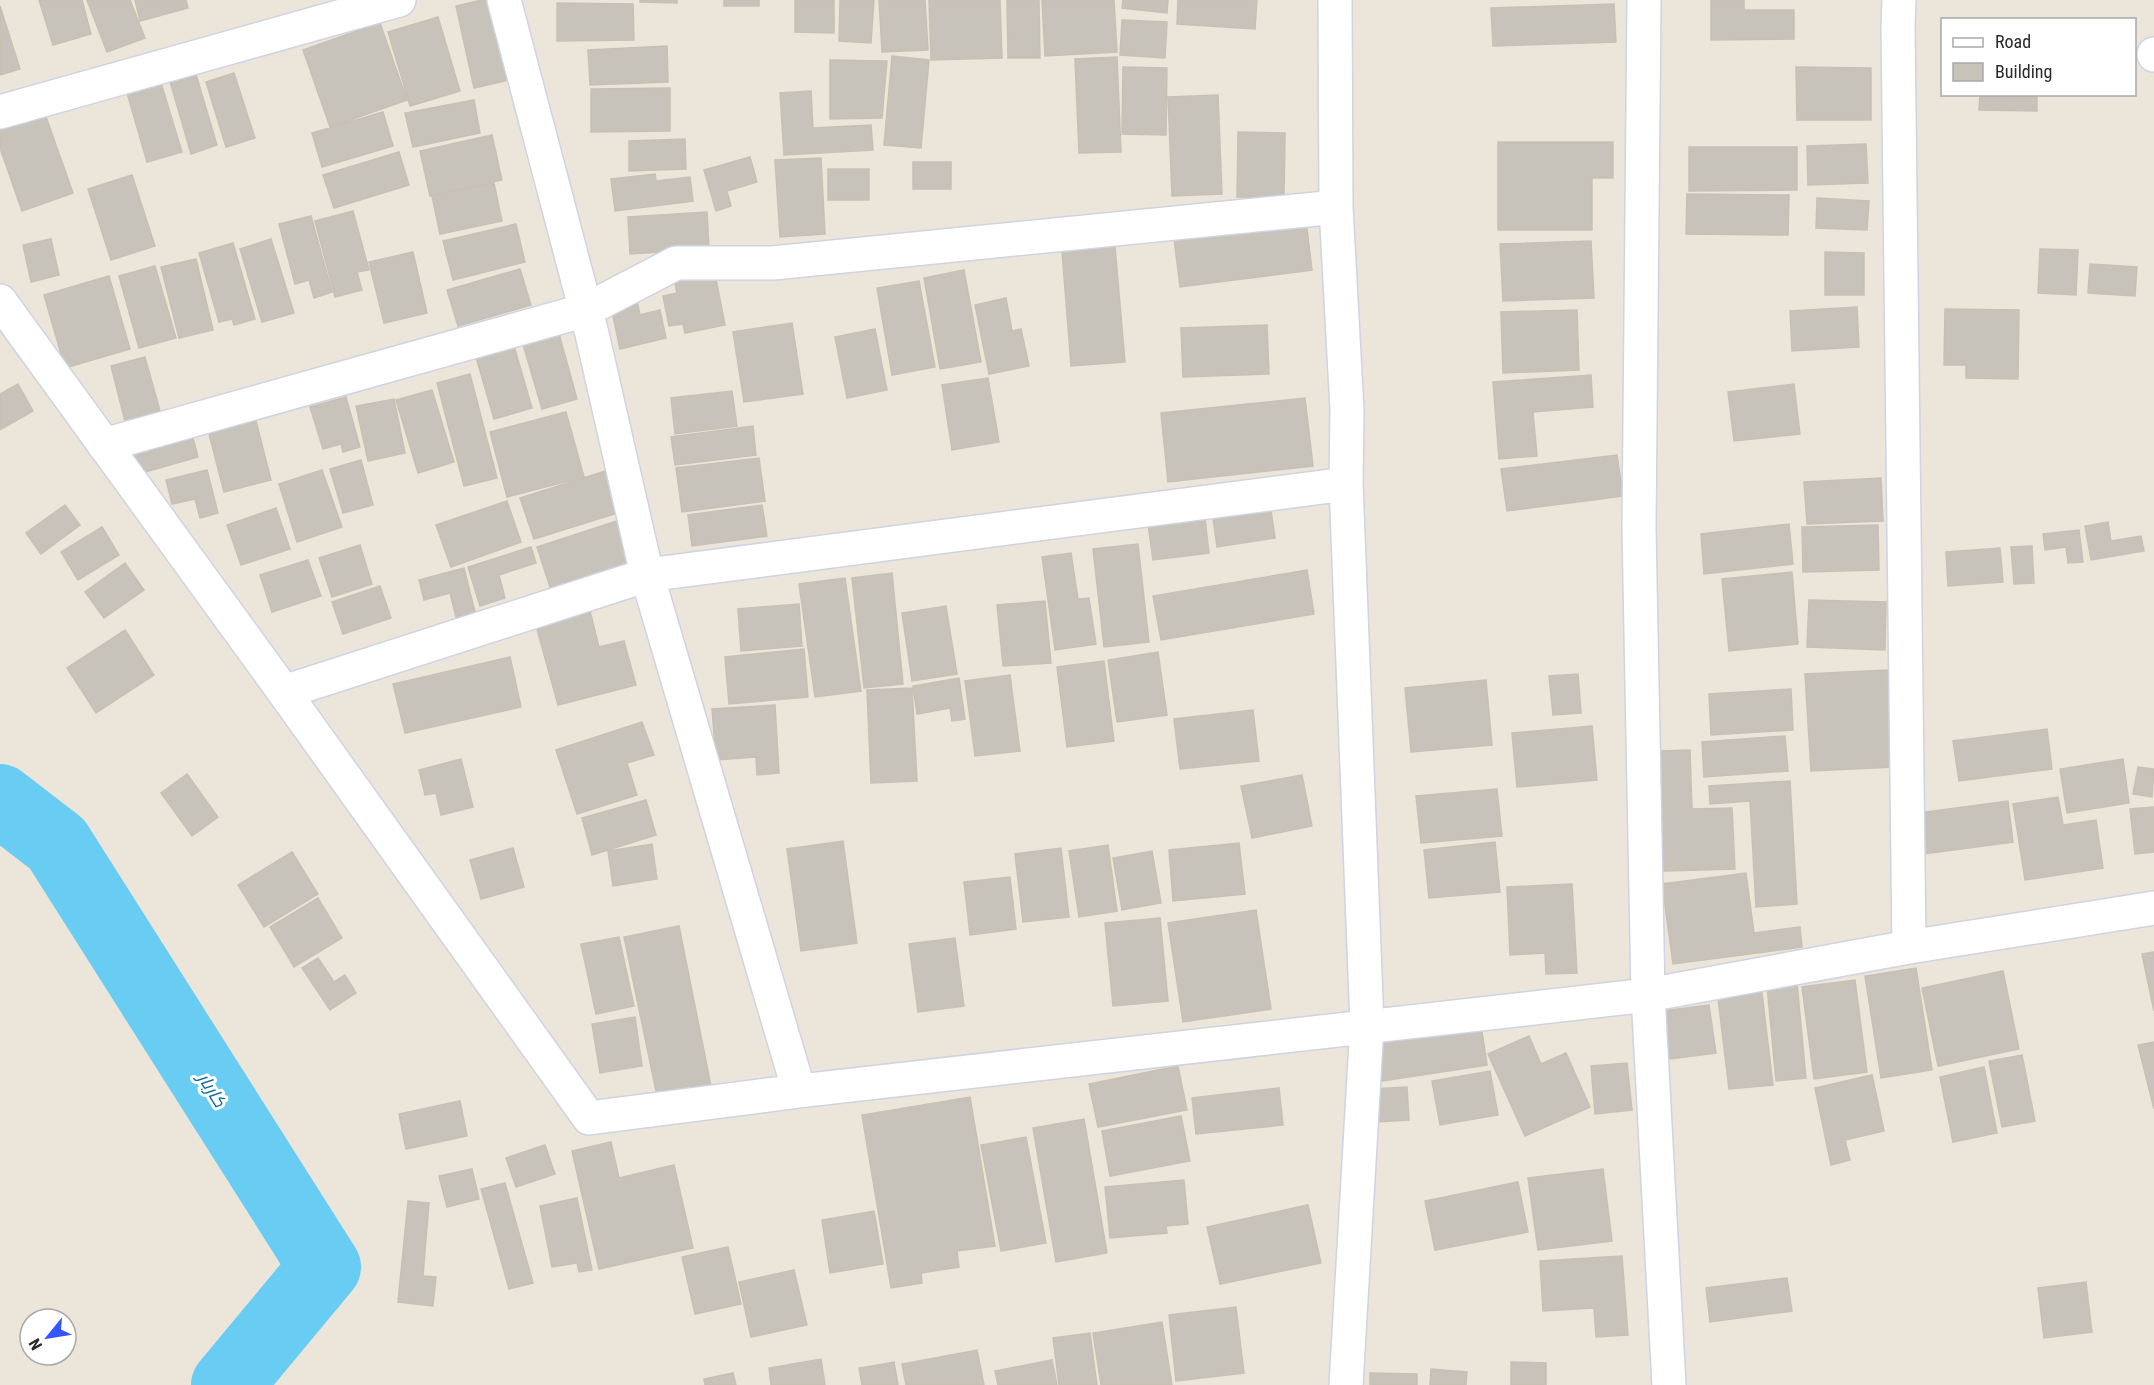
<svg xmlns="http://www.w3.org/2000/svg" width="2154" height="1385" font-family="'Roboto Condensed',Cairo,sans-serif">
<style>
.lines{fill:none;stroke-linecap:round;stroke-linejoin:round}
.river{stroke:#68ccf3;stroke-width:72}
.building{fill:#c7c2ba;stroke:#c7c1b4;stroke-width:1.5}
.minor-casing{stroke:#cfd3e3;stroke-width:36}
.minor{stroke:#fff;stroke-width:33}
.labels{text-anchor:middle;stroke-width:6;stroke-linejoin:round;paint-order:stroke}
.water-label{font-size:18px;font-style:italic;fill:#08689e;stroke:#fff}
</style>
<rect width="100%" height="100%" fill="#ece5da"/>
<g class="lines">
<path class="river" d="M0,800L57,844L325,1267L227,1385"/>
</g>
<path class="building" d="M39,0H82L91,34L53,45Z
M87,0H130L145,38L107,52Z
M135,0H186L188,8L140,21Z
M482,0H494L513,79L474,88L456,6Z
M640,0H677V3L640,2Z
M724,0H759V6H724Z
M795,0H834V33L795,32Z
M840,0H874L871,43L839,41Z
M879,0H925L928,50L882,52Z
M929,0H1000L1002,58L931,60Z
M1007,0H1039L1040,58H1008Z
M1042,0H1114L1117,52L1045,56Z
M1123,0H1168L1167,13L1122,8Z
M1178,0H1257L1255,29L1177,24Z
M1711,0H1744V10H1794V39L1711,40Z
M557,3L633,4L634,40L557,41Z
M1614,4L1616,42L1493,46L1491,8Z
M0,6L20,69L0,75Z
M438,17L460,91L410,106L388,32Z
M1122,20L1167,22L1165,58L1120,55Z
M380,23L407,100L330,127L303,50Z
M667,46L668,82L590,85L588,50Z
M892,56L929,60L921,148L884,145Z
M1117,57L1121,152L1079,153L1075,59Z
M830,60L887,61L882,118L830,119Z
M1123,67L1167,68L1166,135L1122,134Z
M1796,67L1871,68V120H1797Z
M195,71L217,145L191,154L169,78Z
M234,73L255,138L226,147L206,82Z
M161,83L182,152L147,162L127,93Z
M670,88V131L591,132V89Z
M811,91L813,128L871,125L873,150L784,155L780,93Z
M1980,94H2037V111L1979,110Z
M1218,95L1222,194L1172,196L1168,97Z
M474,100L480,133L413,147L405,113Z
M383,112L393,146L322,167L312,133Z
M45,114L73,193L22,211L0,148V130Z
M1238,132L1285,133L1284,198L1237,197Z
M492,135L502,180L430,196L420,151Z
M685,139L686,169L629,171V141Z
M1498,142H1613V178H1592V230H1498Z
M1866,144L1868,183L1808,185L1807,146Z
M1689,147H1797V190L1689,191Z
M399,152L409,185L334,208L323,175Z
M750,157L757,182L727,191L731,206L716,211L704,170Z
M821,158L825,234L780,237L775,160Z
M913,162H951V189H913Z
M828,169H869V200H828Z
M655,174L656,181L690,177L693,201L615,211L611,179Z
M132,175L155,246L111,260L88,189Z
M494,183L502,221L440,234L432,196Z
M1687,194L1789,195L1788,235L1686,234Z
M1817,198L1869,201L1867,230L1816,228Z
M353,211L369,270L357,272L362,290L335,297L315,221Z
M707,212L709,249L630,254L628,217Z
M311,216L332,292L314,298L309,280L295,284L279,224Z
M1306,221L1312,270L1180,287L1174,238Z
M516,224L525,262L453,280L443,241Z
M51,239L59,275L31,282L23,245Z
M271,239L294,313L262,322L240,249Z
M1591,241L1594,298L1503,301L1500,244Z
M233,243L255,319L234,325L232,319L219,322L199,253Z
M1115,247L1125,362L1071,366L1062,251Z
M2040,249L2078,250L2076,295L2038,293Z
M413,252L427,313L384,323L369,262Z
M1825,252L1864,253V295H1825Z
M196,259L213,330L179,338L161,267Z
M2090,264L2137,267L2135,296L2088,293Z
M155,266L176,338L139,348L119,276Z
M520,269L531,305L458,326L447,290Z
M714,269L725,325L685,333L683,324L669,326L663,296L677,293L674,277Z
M964,270L981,362L940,369L924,278Z
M109,276L130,349L65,368L44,295Z
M919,281L935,367L892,375L877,288Z
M636,296L640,315L660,310L666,338L620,349L610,302Z
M1006,298L1012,331L1021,329L1029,366L989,374L975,305Z
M1857,307L1859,347L1792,351L1790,311Z
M1945,309L2019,310L2018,379L1966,378V365H1944Z
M1577,310L1579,370L1503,373L1501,312Z
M792,323L803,394L744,402L733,332Z
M1267,325L1269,374L1183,377L1181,328Z
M875,329L887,390L847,398L835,337Z
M558,330L577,399L542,409L522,341Z
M514,346L532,408L494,419L476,357Z
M145,357L160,411L125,421L111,366Z
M470,374L497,478L464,486L437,383Z
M1591,375L1593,407L1533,412L1537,456L1499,459L1493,382Z
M988,378L999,442L952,450L942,385Z
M18,384L33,411L0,430V394Z
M1794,384L1800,434L1734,441L1728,392Z
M432,390L454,462L418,473L396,400Z
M732,391L737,426L675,434L671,398Z
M346,397L360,447L343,452L341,444L323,449L310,407Z
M1305,398L1313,466L1168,482L1161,413Z
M394,399L405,453L368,461L356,406Z
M566,412L584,477L507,497L490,432Z
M256,421L271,480L224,492L209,434Z
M753,426L756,455L675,465L671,437Z
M191,430L198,457L138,474L130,447Z
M1617,455L1623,496L1507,511L1501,469Z
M759,458L765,501L682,512L676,468Z
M361,460L373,505L343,513L330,469Z
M615,468L627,510L534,539L520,498Z
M207,470L218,513L200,518L195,499L172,504L166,480Z
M322,470L342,527L297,542L279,484Z
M1881,478L1883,521L1807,524L1804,482Z
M507,501L521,542L451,567L436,525Z
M1270,503L1275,538L1217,547L1212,511Z
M65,505L80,525L41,554L26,533Z
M762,505L767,536L692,546L688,515Z
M276,508L290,549L241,565L227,525Z
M1204,510L1209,553L1153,560L1147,517Z
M617,521L631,564L551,590L537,547Z
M2108,522L2111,541L2141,536L2144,551L2091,560L2085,526Z
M1789,524L1793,564L1704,574L1701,534Z
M1878,525L1879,570L1803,572L1802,527Z
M102,527L119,555L78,580L61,552Z
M2079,530L2083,562L2068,563L2066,547L2045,550L2043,534Z
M1138,544L1149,642L1104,647L1093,549Z
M360,545L372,584L332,597L319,558Z
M2032,546L2034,583L2014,584L2011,547Z
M531,547L536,563L499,575L505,598L480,606L468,567Z
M2000,548L2003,582L1948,586L1946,552Z
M1071,553L1078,599L1089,598L1096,644L1055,650L1042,557Z
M308,560L321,596L272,612L260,575Z
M125,563L144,590L104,618L85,592Z
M464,568L475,612L456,617L450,593L424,600L419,580Z
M1307,570L1314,614L1161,640L1153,596Z
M1792,572L1798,644L1729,651L1722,579Z
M892,573L903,684L864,688L852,578Z
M845,578L861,691L815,697L799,584Z
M380,586L391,618L343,634L332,602Z
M1809,600L1886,602L1885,650L1807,647Z
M1045,601L1051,663L1003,666L997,605Z
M799,604L802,646L741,651L738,609Z
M946,606L957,674L912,681L902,613Z
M589,607L599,647L624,641L636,685L558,705L535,622Z
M125,630L154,675L96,713L67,668Z
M804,649L808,697L729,704L725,657Z
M1158,652L1167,715L1117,722L1108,660Z
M510,657L521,707L405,733L393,684Z
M1104,661L1114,741L1067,747L1057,667Z
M1888,670L1894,767L1811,771L1805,674Z
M1578,674L1581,713L1553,715L1549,676Z
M1010,675L1020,751L975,756L965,681Z
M959,678L965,719L952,721L950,708L917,714L913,686Z
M1486,680L1492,745L1411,752L1405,688Z
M912,688L917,781L871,783L867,690Z
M1791,689L1793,730L1711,735L1709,694Z
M775,705L779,773L757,775L756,757L716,760L712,709Z
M1253,710L1259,761L1180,769L1174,719Z
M642,722L654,755L627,763L637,795L577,814L556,750Z
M1592,726L1597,780L1517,787L1512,733Z
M2047,729L2052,769L1959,781L1953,741Z
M1785,736L1788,771L1704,777L1702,742Z
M1690,750L1692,809L1732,808L1735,869L1664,871L1659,751Z
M461,759L473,807L441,815L436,793L425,795L419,770Z
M2123,759L2129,803L2067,813L2060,769Z
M2138,767L2154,769L2152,797L2133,794Z
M187,774L218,817L192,836L161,793Z
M1302,775L1312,826L1252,838L1241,786Z
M1790,781L1797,904L1756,907L1750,801L1710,804L1709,786Z
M1497,789L1502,836L1421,843L1416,796Z
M2058,797L2063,825L2096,820L2103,868L2025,880L2013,804Z
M646,800L656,835L592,855L582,818Z
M2008,801L2013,842L1924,854L1919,813Z
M2154,807V852L2135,854L2130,809Z
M843,841L857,943L801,951L787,849Z
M1495,842L1500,892L1429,898L1424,850Z
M1239,843L1245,894L1173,901L1169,850Z
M652,844L657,879L613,886L608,851Z
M1108,845L1117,911L1079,917L1069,851Z
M513,848L524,887L481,899L470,860Z
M1061,848L1069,917L1023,922L1015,854Z
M1152,851L1161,903L1122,910L1113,858Z
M292,852L318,894L264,927L238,885Z
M1746,873L1754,933L1800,927L1802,947L1673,964L1662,884Z
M1010,877L1016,929L970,935L964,882Z
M1572,884L1577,973L1546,974L1545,953L1510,955L1507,887Z
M318,898L342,938L294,967L270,927Z
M1256,910L1271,1009L1183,1022L1168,923Z
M1160,918L1168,1001L1113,1006L1105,923Z
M679,926L711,1086L657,1096L624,937Z
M619,937L634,1006L596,1014L581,944Z
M955,938L964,1006L918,1012L909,944Z
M2154,952V1011L2142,954Z
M318,958L334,982L345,975L356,993L330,1010L302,968Z
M1916,968L1932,1070L1881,1078L1865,976Z
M2003,971L2019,1049L1938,1066L1922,988Z
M1855,980L1867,1072L1814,1079L1802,987Z
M1797,983L1806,1078L1776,1081L1767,986Z
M1761,985L1773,1085L1729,1089L1717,990Z
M1709,1005L1716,1053L1670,1059L1663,1011Z
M635,1017L642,1066L600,1073L592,1024Z
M1480,1018L1487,1065L1376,1082L1368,1035Z
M1529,1036L1541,1064L1566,1053L1590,1107L1525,1136L1488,1054Z
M2154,1042V1109L2138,1045Z
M2022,1055L2035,1121L2002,1127L1989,1061Z
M1627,1063L1632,1110L1595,1114L1591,1066Z
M1178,1066L1187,1110L1098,1127L1089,1084Z
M1984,1067L1997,1133L1953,1142L1940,1077Z
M1490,1071L1498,1115L1440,1125L1432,1081Z
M1872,1075L1884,1131L1845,1140L1850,1160L1831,1165L1815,1088Z
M1407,1087L1409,1120L1375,1122L1372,1089Z
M1279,1088L1283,1125L1196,1134L1192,1098Z
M970,1097L995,1246L957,1251L959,1267L921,1273L922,1283L891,1288L862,1115Z
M460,1101L467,1136L406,1149L399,1114Z
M1181,1116L1190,1161L1110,1176L1102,1131Z
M1084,1119L1107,1253L1056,1262L1033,1128Z
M1026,1137L1046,1243L1001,1251L981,1145Z
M611,1142L619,1178L674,1165L693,1248L599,1269L572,1151Z
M545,1145L555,1174L516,1187L506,1158Z
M472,1169L479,1199L447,1207L439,1176Z
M1603,1169L1612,1241L1538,1250L1528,1178Z
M1184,1180L1188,1224L1166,1226L1167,1233L1110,1238L1105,1187Z
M1518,1182L1528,1232L1435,1250L1425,1201Z
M505,1183L533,1283L509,1289L481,1189Z
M577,1198L592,1270L579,1272L577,1263L552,1267L540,1206Z
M408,1201L429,1203L423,1276L436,1277L433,1306L398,1302Z
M1308,1205L1321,1263L1220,1284L1207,1227Z
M874,1211L883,1264L830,1273L822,1220Z
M728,1247L741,1304L695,1314L682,1257Z
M1622,1256L1628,1335L1596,1337L1594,1308L1543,1311L1540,1261Z
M794,1270L807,1325L751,1337L739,1282Z
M1787,1278L1792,1311L1710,1322L1706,1288Z
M2086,1282L2092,1332L2044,1338L2038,1288Z
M1236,1307L1244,1373L1176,1381L1169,1315Z
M1162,1322L1172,1385H1101L1093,1333Z
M1090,1333L1097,1385H1059L1053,1338Z
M977,1350L984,1385H906L902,1364Z
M821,1359L825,1385H771L769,1368Z
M1052,1360L1057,1385H998L995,1371Z
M894,1362L898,1385H862L859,1368Z
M1511,1362L1546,1363V1385H1511Z
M1431,1369L1467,1372L1466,1385H1430Z
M733,1373L736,1385H705L704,1379Z
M1370,1373L1417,1374V1385H1370Z"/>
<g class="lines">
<defs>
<path id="minor" d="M504,0L592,334L647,575L799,1091
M1335,0L1336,207L1347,410L1346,484L1367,1025L1346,1385
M1644,0L1639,528L1648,995L1669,1385
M1899,0L1898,27L1909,947
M2154,54V55
M0,112L399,0
M0,301L284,692L589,1118L799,1091L1648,995L1909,947L2154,908
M104,445L586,310L676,263H773L1336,207
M284,692L647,575L1346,484"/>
</defs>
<use href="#minor" class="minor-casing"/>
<use href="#minor" class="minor"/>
</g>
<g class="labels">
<g class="water-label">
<text transform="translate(212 1090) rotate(58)" y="6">کاربار</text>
</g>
</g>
<rect x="1941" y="18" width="195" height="78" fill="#ffffff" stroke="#a9a9a9" stroke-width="1.5"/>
<rect x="1953" y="38" width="30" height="9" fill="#ffffff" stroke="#a9a9a9" stroke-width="1.5"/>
<text x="1995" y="48" font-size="18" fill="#292929">Road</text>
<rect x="1953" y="63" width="30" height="18" fill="#c7c2ba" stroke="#a9a9a9" stroke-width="1.5"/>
<text x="1995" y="78" font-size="18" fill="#292929">Building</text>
<g transform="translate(48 1337) rotate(240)"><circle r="28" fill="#ffffff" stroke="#a9a9a9" stroke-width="1.5"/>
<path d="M0-4.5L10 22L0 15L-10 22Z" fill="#3456ff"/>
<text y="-9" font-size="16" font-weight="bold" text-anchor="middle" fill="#292929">N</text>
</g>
</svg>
